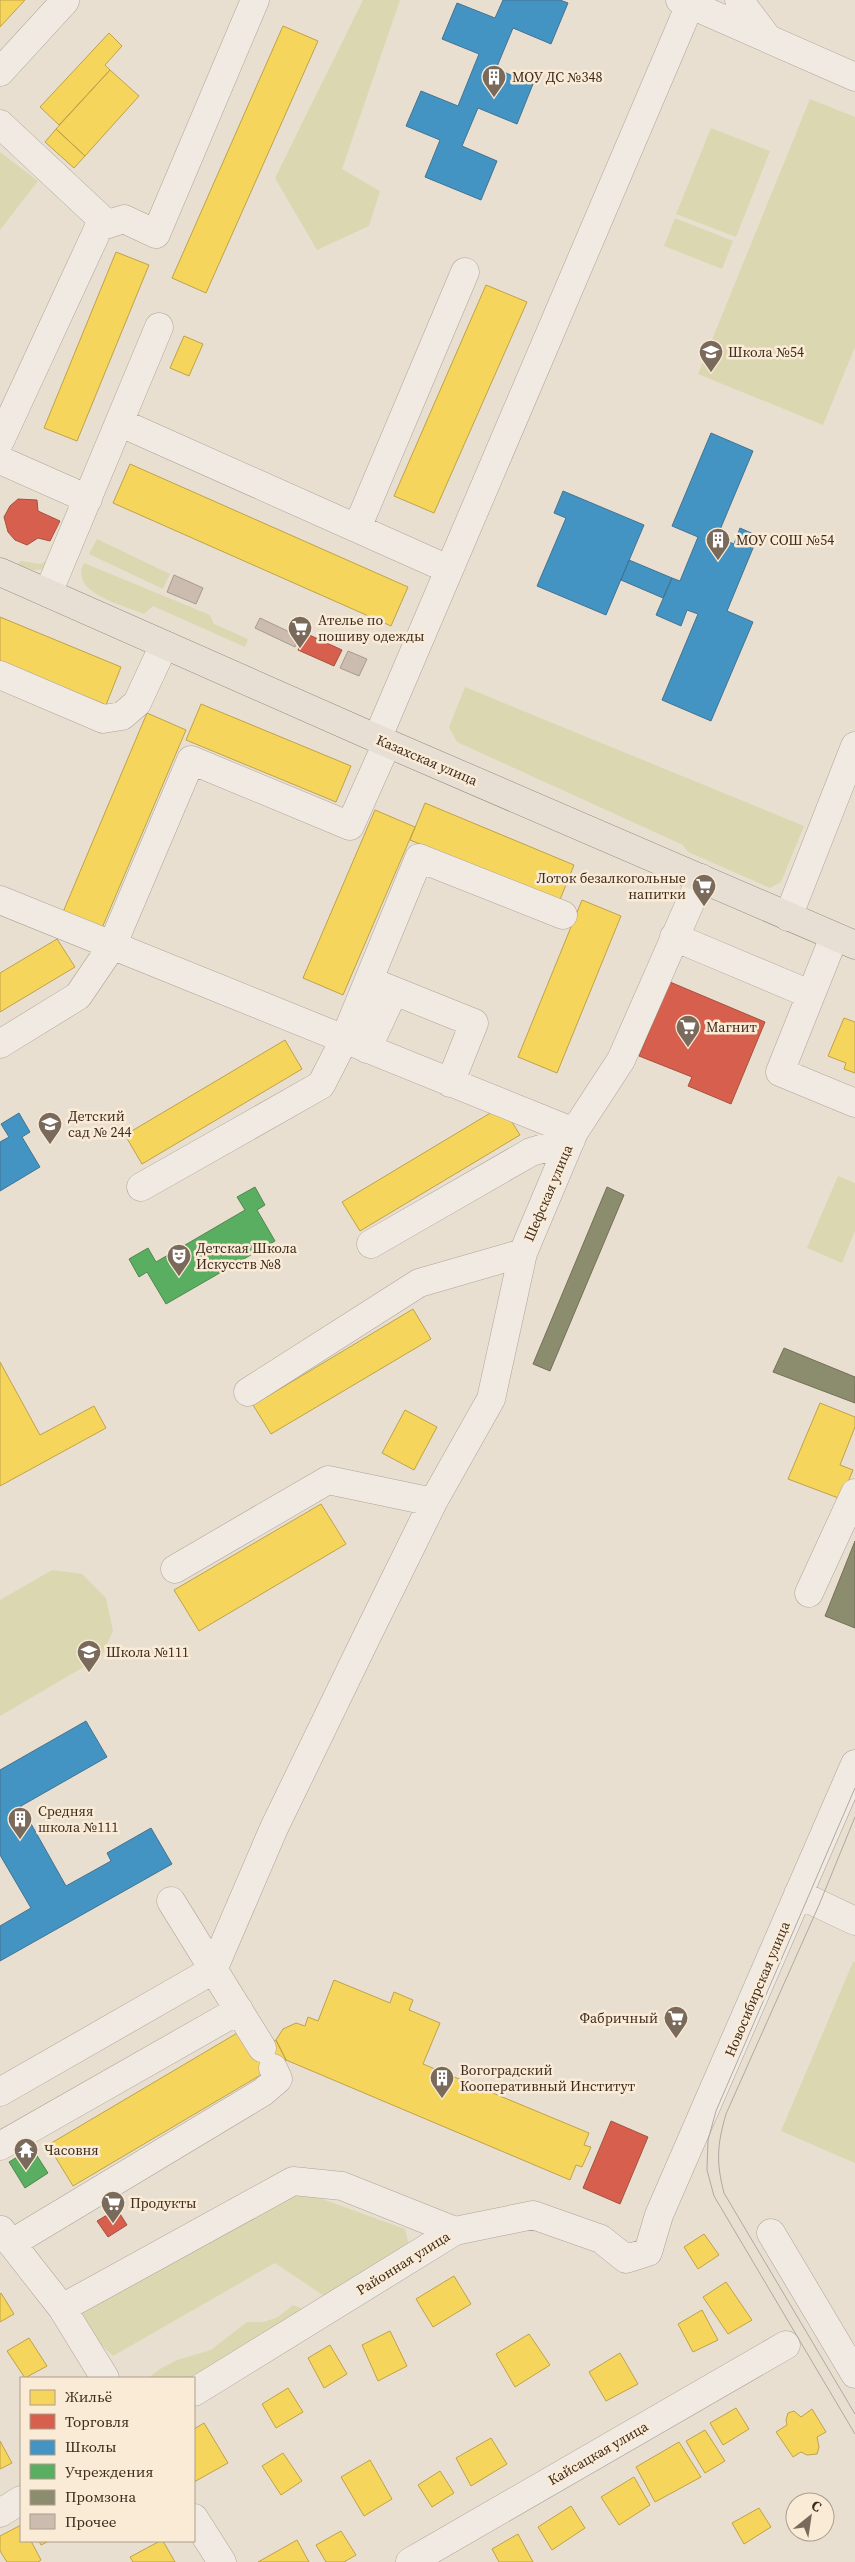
<svg xmlns="http://www.w3.org/2000/svg" width="855" height="2562" font-family="'Source Serif 4',serif">
<style>
.green{fill:#dbd8b1}
.homes{fill:#f6d55c;stroke:#bfa249}
.shops{fill:#d6604d;stroke:#a8503f}
.schools{fill:#4393c3;stroke:#427492}
.public{fill:#5aae61;stroke:#52874d}
.industry{fill:#8c8c6e;stroke:#756f56}
.building{fill:#ccbcb0;stroke:#a99a8e}
.lines{fill:none;stroke-linecap:round;stroke-linejoin:round}
.minor-casing{stroke:#ada498;stroke-width:29}
.major-casing{stroke:#93897f;stroke-width:29}
.minor{stroke:#f0eae2;stroke-width:28}
.major{stroke:#e7dfd3;stroke-width:28}
.tram{stroke:#afa9a2;stroke-width:1}
.labels{text-anchor:middle;stroke-width:5;stroke-linejoin:round;paint-order:stroke}
.poi-label{font-size:14px;fill:#3e2b1e;stroke:#f9ebd6;text-anchor:start}
.street-label{font-size:14px;fill:#3e2b1e;stroke:#f9ebd6}
</style>
<rect width="100%" height="100%" fill="#e8dfd0"/>
<path class="green" d="M363,0H400L342,169L380,191L369,226L317,250L275,178Z
M810,99L855,117V347L823,425L698,374Z
M711,128L770,151L736,237L676,214Z
M0,152L38,181L0,230Z
M675,218L733,241L722,269L664,246Z
M97,539L170,574L163,589L89,554Z
M53,558L50,569L33,570L17,564L21,561L40,564Z
M84,563L210,615L214,624L248,639L245,647L153,606L144,614C123,605 68,593 84,563Z
M465,687L804,826L781,882L770,888L688,852L683,845L457,742L449,727Z
M838,1176L855,1183V1231L842,1263L807,1248Z
M52,1570L82,1574L106,1598L113,1631L101,1657L0,1716V1600Z
M853,1962H855V2163L781,2131Z
M289,2187L405,2229L410,2249L327,2298L275,2263L113,2356L62,2308Z
M293,2305L303,2309L192,2378H148L160,2369L177,2360L211,2350L247,2322H264L278,2317Z"/>
<path class="homes" d="M0,0H25L0,27Z
M283,26L318,41L206,293L172,278Z
M109,33L122,46L105,65L110,70L59,125L40,107Z
M110,70L139,96L85,156L56,129Z
M56,129L85,156L74,168L45,142Z
M116,252L149,265L77,441L44,428Z
M486,285L527,302L434,513L394,496Z
M184,336L203,344L189,376L170,368Z
M130,464L408,587L391,626L113,503Z
M0,617L121,667L106,705L0,661Z
M201,704L351,766L336,802L186,740Z
M147,713L186,730L102,928L63,912Z
M425,803L574,865L559,902L410,840Z
M375,810L415,827L343,995L303,978Z
M582,900L621,916L557,1073L518,1057Z
M57,939L75,967L0,1012V973Z
M844,1018L855,1022V1073L844,1069L846,1063L828,1056Z
M285,1040L302,1069L142,1164L125,1135Z
M502,1106L520,1135L360,1231L342,1202Z
M413,1309L431,1339L271,1434L253,1405Z
M0,1362L40,1435L94,1406L106,1428L0,1486Z
M820,1403L855,1417V1427L840,1465L853,1470L841,1499L788,1479Z
M405,1410L437,1427L414,1470L382,1453Z
M321,1504L346,1544L199,1631L174,1590Z
M334,1980L390,2003L394,1992L413,2000L409,2010L440,2023L423,2064L589,2133L584,2145L591,2147L582,2167L576,2165L570,2180L286,2060L276,2040L283,2029L296,2023L305,2026L308,2017L318,2021Z
M239,2032L252,2054L276,2040L286,2060L73,2186L48,2145Z
M704,2234L719,2255L698,2269L684,2247Z
M454,2276L471,2304L433,2327L416,2299Z
M726,2282L752,2320L728,2334L703,2297Z
M1,2293L14,2314L0,2322V2294Z
M702,2310L718,2340L693,2352L678,2324Z
M390,2331L407,2366L378,2381L362,2345Z
M529,2334L550,2365L515,2387L496,2354Z
M29,2338L47,2366L25,2378L7,2351Z
M330,2345L347,2374L324,2388L308,2358Z
M620,2353L638,2384L606,2401L589,2372Z
M288,2388L303,2412L276,2428L262,2404Z
M736,2408L749,2429L723,2445L710,2423Z
M812,2409L826,2432L817,2437L819,2447L817,2454L807,2455L801,2452L793,2457L776,2432L787,2425L786,2420L788,2413L794,2411L801,2417Z
M204,2423L228,2463L194,2482V2429Z
M705,2430L725,2461L705,2473L686,2441Z
M491,2438L507,2464L471,2486L456,2458Z
M0,2441L12,2463L0,2469Z
M679,2442L701,2477L655,2502L636,2467Z
M283,2453L302,2481L281,2495L262,2466Z
M370,2460L392,2499L364,2516L341,2477Z
M440,2471L454,2493L432,2507L418,2485Z
M634,2477L650,2505L619,2525L601,2497Z
M571,2506L585,2528L552,2550L538,2527Z
M759,2508L771,2527L744,2544L732,2523Z
M21,2525V2541H31L41,2560L38,2562H7L0,2551V2536Z
M341,2531L356,2555L344,2562H326L316,2545Z
M518,2534L533,2562H499L492,2549Z
M297,2540L309,2562H258Z
M39,2541H49L41,2545Z
M160,2541H163L175,2562H133L130,2557Z"/>
<path class="shops" d="M18,499L37,500L38,511L60,521L50,541L38,538L27,545L15,540L8,532L4,517L10,506Z
M305,633L342,650L334,666L298,650Z
M670,982L765,1022L731,1104L688,1086L692,1077L639,1056Z
M611,2121L648,2137L620,2204L583,2188Z
M117,2209L127,2225L108,2237L97,2221Z"/>
<path class="schools" d="M503,0H560L568,3L551,44L513,28L496,69L533,84L517,124L478,108L462,146L497,161L481,200L425,177L440,140L406,126L421,91L458,106L479,54L442,39L457,3L495,18Z
M711,433L753,451L717,537L734,544L740,528L758,536L727,611L753,622L711,721L662,700L698,614L687,610L681,626L656,615L672,578L680,581L698,537L672,526Z
M563,491L644,525L606,615L537,586L566,518L554,513Z
M629,560L672,578L663,598L621,580Z
M19,1113L30,1132L22,1137L40,1167L0,1191V1142L9,1137L1,1124Z
M86,1721L107,1757L21,1806L66,1886L111,1861L107,1853L151,1828L172,1864L0,1961V1926L31,1908L0,1855V1770Z"/>
<path class="public" d="M255,1187L265,1205L257,1210L275,1241L166,1304L147,1272L139,1277L129,1259L148,1248L156,1262L245,1210L237,1197Z
M32,2148L48,2173L25,2188L9,2162Z"/>
<path class="industry" d="M607,1187L624,1195L550,1371L533,1364Z
M784,1348L855,1377V1403L773,1372Z
M855,1541V1628L825,1616Z"/>
<path class="building" d="M174,575L203,588L196,604L167,592Z
M260,618L300,637L295,647L255,628Z
M348,651L367,659L359,676L340,668Z"/>
<g class="lines">
<defs>
<path id="minor" d="M680,0L855,77
M739,0L766,36
M0,72L65,1L63,0
M0,124L107,224
M121,423L448,569
M0,441L99,227L124,219L156,234L255,0
M0,460L88,499
M357,528L465,272
M48,593L159,327
M0,675L103,719L122,716L137,703L164,645
M377,739L692,0
M0,900L574,1132
M788,917L855,746
M674,937L800,990
M834,937L780,1072L855,1103
M382,986L474,1023L450,1083
M0,1044L78,996L112,946L191,760L350,826L387,743
M367,1049L394,991
M141,1187L321,1085L344,1040L419,858L563,915
M371,1244L531,1152L571,1140
M248,1392L419,1283L523,1253
M175,1569L328,1480L433,1502
M809,1593L855,1493
M798,1894L855,1921
M171,1901L262,2048
M0,2092L213,1970L274,1828L367,1636L433,1502L491,1399L523,1253L574,1132L621,1060L701,878
M0,2146L239,2010
M1,2230L62,2308L105,2378
M771,2233L855,2374
M12,2243L263,2092L278,2079L273,2068
M62,2308L293,2181L342,2186L455,2231
M194,2392L455,2231L533,2215L601,2239L626,2259L648,2252L659,2215L855,1764
M0,2513L21,2500
M194,2518L222,2562
M410,2562L786,2345"/>
<path id="major" d="M0,572L387,743L855,945"/>
</defs>
<use href="#minor" class="minor-casing"/>
<use href="#major" class="major-casing"/>
<use href="#minor" class="minor"/>
<use href="#major" class="major"/>
<path class="tram" d="M855,1788L716,2111L708,2140L707,2170L714,2196L855,2434
M855,1817L819,1905L726,2114C717,2145 716,2162 724,2193L855,2414"/>
</g>
<defs>
<symbol id="building-pin" viewBox="-11 -11 22 30"><path d="M0 17L-7.5 6A9.5 9.5 0 1 1 7.5 6Z" fill="#7a6a5c" stroke="#f9ebd6"/><path d="M-4-6H4V6H1V3H-1V6H-4ZM-2.5-4.3h1.7v1.8h-1.7ZM.8-4.3h1.7v1.8H.8ZM-2.5-1h1.7V.8h-1.7ZM.8-1h1.7V.8H.8Z" fill="#fff"/></symbol>
<symbol id="school-pin" viewBox="-11 -11 22 30"><path d="M0 17L-7.5 6A9.5 9.5 0 1 1 7.5 6Z" fill="#7a6a5c" stroke="#f9ebd6"/><path d="M0-5L7-2L0 1L-7-2ZM-4 1L0 2.5L4 1V4Q0 6-4 4Z" fill="#fff"/></symbol>
<symbol id="supermarket-pin" viewBox="-11 -11 22 30"><path d="M0 17L-7.5 6A9.5 9.5 0 1 1 7.5 6Z" fill="#7a6a5c" stroke="#f9ebd6"/><path d="M-6-5.5h2.5l.6 2H6L4.5 2H-2.5L-4.4-4H-6ZM-1.5 3.2a1.3 1.3 0 1 0 .1 0ZM3 3.2a1.3 1.3 0 1 0 .1 0Z" fill="#fff"/></symbol>
<symbol id="theatre-pin" viewBox="-11 -11 22 30"><path d="M0 17L-7.5 6A9.5 9.5 0 1 1 7.5 6Z" fill="#7a6a5c" stroke="#f9ebd6"/><path d="M-5-5.5Q0-4 5-5.5V0Q5 5 0 6Q-5 5-5 0ZM-3.3-2.5H-1v1.5H-3.3ZM1-2.5H3.3v1.5H1ZM-2.8 1Q0 5.5 2.8 1Z" fill="#fff"/></symbol>
<symbol id="temple-pin" viewBox="-11 -11 22 30"><path d="M0 17L-7.5 6A9.5 9.5 0 1 1 7.5 6Z" fill="#7a6a5c" stroke="#f9ebd6"/><path d="M0-6L5-2H3V0L6.5 2.5H4V6H1.5V3h-3V6H-4V2.5H-6.5L-3 0V-2H-5Z" fill="#fff"/></symbol>
</defs>
<g fill-rule="evenodd">
<use href="#building-pin" x="480" y="63" width="28" height="38"/>
<use href="#school-pin" x="697" y="338" width="28" height="38"/>
<use href="#building-pin" x="704" y="526" width="28" height="38"/>
<use href="#supermarket-pin" x="286" y="614" width="28" height="38"/>
<use href="#supermarket-pin" x="690" y="872" width="28" height="38"/>
<use href="#supermarket-pin" x="674" y="1013" width="28" height="38"/>
<use href="#school-pin" x="36" y="1110" width="28" height="38"/>
<use href="#theatre-pin" x="165" y="1242" width="28" height="38"/>
<use href="#school-pin" x="75" y="1638" width="28" height="38"/>
<use href="#building-pin" x="6" y="1805" width="28" height="38"/>
<use href="#supermarket-pin" x="662" y="2004" width="28" height="38"/>
<use href="#building-pin" x="428" y="2064" width="28" height="38"/>
<use href="#temple-pin" x="12" y="2136" width="28" height="38"/>
<use href="#supermarket-pin" x="99" y="2189" width="28" height="38"/>
</g>
<g class="labels">
<g class="poi-label">
<text x="512" y="82">МОУ ДС №348</text>
<text x="728" y="357">Школа №54</text>
<text x="736" y="545">МОУ СОШ №54</text>
<text x="318" y="625">Ателье по<tspan x="318" dy="16">пошиву одежды</tspan></text>
<text x="686" y="883" text-anchor="end">Лоток безалкогольные<tspan x="686" dy="16">напитки</tspan></text>
<text x="706" y="1032">Магнит</text>
<text x="68" y="1121">Детский<tspan x="68" dy="16">сад № 244</tspan></text>
<text x="196" y="1253">Детская Школа<tspan x="196" dy="16">Искусств №8</tspan></text>
<text x="106" y="1657">Школа №111</text>
<text x="38" y="1816">Средняя<tspan x="38" dy="16">школа №111</tspan></text>
<text x="658" y="2023" text-anchor="end">Фабричный</text>
<text x="460" y="2075">Вогоградский<tspan x="460" dy="16">Кооперативный Институт</tspan></text>
<text x="44" y="2155">Часовня</text>
<text x="130" y="2208">Продукты</text>
</g>
<g class="street-label">
<text transform="translate(427 760) rotate(23)" y="5">Казахская улица</text>
<text transform="translate(548 1193) rotate(-67)" y="5">Шефская улица</text>
<text transform="translate(757 1989) rotate(-67)" y="5">Новосибирская улица</text>
<text transform="translate(403 2263) rotate(-32)" y="5">Районная улица</text>
<text transform="translate(598 2453) rotate(-30)" y="5">Кайсацкая улица</text>
</g>
</g>
<rect x="20" y="2377" width="175" height="165" fill="#f9ebd6" stroke="#ae9e8c"/>
<rect x="30" y="2390" width="25" height="15" fill="#f6d55c" stroke="#ae9e8c"/>
<text x="65" y="2402" font-size="15" fill="#3e2b1e">Жильё</text>
<rect x="30" y="2414" width="25" height="15" fill="#d6604d" stroke="#ae9e8c"/>
<text x="65" y="2427" font-size="15" fill="#3e2b1e">Торговля</text>
<rect x="30" y="2440" width="25" height="15" fill="#4393c3" stroke="#ae9e8c"/>
<text x="65" y="2452" font-size="15" fill="#3e2b1e">Школы</text>
<rect x="30" y="2464" width="25" height="15" fill="#5aae61" stroke="#ae9e8c"/>
<text x="65" y="2477" font-size="15" fill="#3e2b1e">Учреждения</text>
<rect x="30" y="2490" width="25" height="15" fill="#8c8c6e" stroke="#ae9e8c"/>
<text x="65" y="2502" font-size="15" fill="#3e2b1e">Промзона</text>
<rect x="30" y="2514" width="25" height="15" fill="#ccbcb0" stroke="#ae9e8c"/>
<text x="65" y="2527" font-size="15" fill="#3e2b1e">Прочее</text>
<g transform="translate(810 2517) rotate(30)"><circle r="24" fill="#f9ebd6" stroke="#ae9e8c"/>
<path d="M0-4L9 19L0 12L-9 19Z" fill="#7a6a5c"/>
<text y="-8" font-size="14" font-weight="bold" text-anchor="middle" fill="#3e2b1e">С</text>
</g>
</svg>
